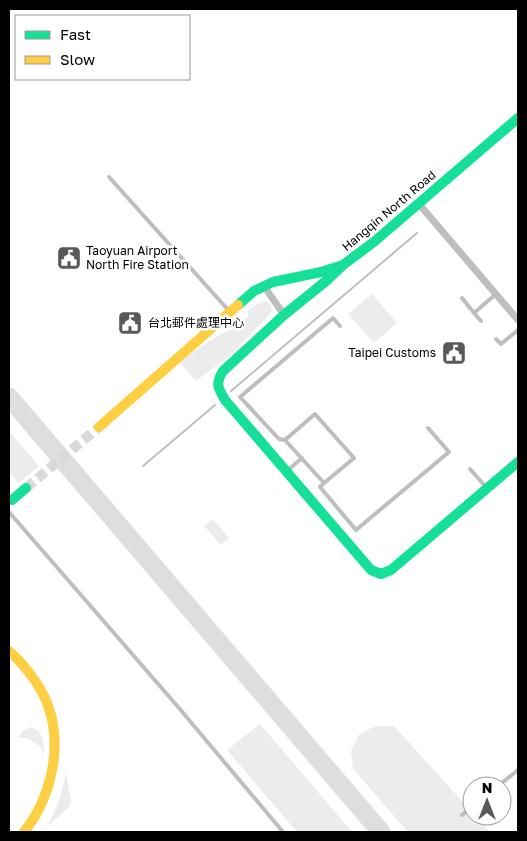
<svg xmlns="http://www.w3.org/2000/svg" width="527" height="841" font-family="'Golos Text','Noto Sans TC',sans-serif">
<style>
.green{fill:#ececec}
.lines{fill:none;stroke-linecap:round;stroke-linejoin:round}
.stream{stroke:#bfbfbf;stroke-width:2}
.taxiway{stroke:#dedede;stroke-width:19}
.secondary-tunnel{stroke:#d9d9d9;stroke-width:10;stroke-dasharray:10 5;stroke-linecap:butt}
.lane{stroke:#bebebe;stroke-width:4}
.street{stroke:#bebebe;stroke-width:7}
.fast{stroke:#16e098;stroke-width:10}
.slow{stroke:#ffcf43;stroke-width:10}
.labels{text-anchor:middle;stroke-width:5;stroke-linejoin:round;paint-order:stroke}
.street-label{font-size:12px;fill:#000;stroke:#fff}
.poi-label{font-size:12px;fill:#000;stroke:#fff;text-anchor:start}
</style>
<rect width="100%" height="100%" fill="#fff"/>
<path class="green" d="M372,294L397,323L374,343L348,314Z
M267,301L270,304L272,309L271,313L228,357L196,381L179,362L222,333L239,327L248,317V310L259,303Z
M9,431L39,466L19,483L9,472Z
M213,519L229,538L221,545L204,526Z
M260,724L352,832H297L227,750Z
M377,726H394L472,812V816H475L490,832H408L353,769L351,751L359,735L369,729Z
M31,727C46,733 43,744 44,759L41,747L29,739L18,737L24,730Z
M66,773L71,801L69,807L48,826L60,798Z"/>
<g class="lines">
<path class="stream" d="M231,391L417,233
M143,466L215,405"/>
<path class="taxiway" d="M9,397L381,832"/>
<path class="secondary-tunnel" d="M26,488L99,427"/>
<path class="lane" d="M109,177L230,312
M462,298L474,313
M481,321L474,313L496,294
M496,339L501,344L518,330
M315,414L354,458L324,483L285,440Z
M285,440L279,439L240,397L333,318L340,326
M470,469L486,487
M288,470L302,458
M324,483L320,487L356,530L449,452L428,428
M9,512L179,708L283,832
M498,786L518,770
M462,815L472,807"/>
<path class="street" d="M419,204L518,320
M264,286L284,315"/>
<path class="fast" d="M343,265L326,281L284,315L223,371C215,384 218,388 225,400L371,570L381,574L391,570L518,462
M238,305L254,291L273,282L321,272L343,265L375,241L518,118
M12,500L26,488"/>
<path class="slow" d="M99,427L238,305
M9,651C27,667 45,691 51,715C61,755 49,801 24,832"/>
</g>
<defs>
<symbol id="civic-square" viewBox="-11 -11 22 22"><rect x="-9" y="-9" width="18" height="18" rx="4" fill="#595959" stroke="#fff"/><path d="M-.6-6.5H3V-4.5H.6V-3L4-1V1h2V6H-6V1h2V-1L-.6-3ZM-1.2 2.5V6h2.4V2.5Z" fill="#fff"/></symbol>
</defs>
<g fill-rule="evenodd">
<use href="#civic-square" x="55" y="244" width="28" height="28"/>
<use href="#civic-square" x="116" y="309" width="28" height="28"/>
<use href="#civic-square" x="440" y="339" width="28" height="28"/>
</g>
<g class="labels">
<g class="street-label">
<text transform="translate(389 211) rotate(-40)" y="4">Hangqin North Road</text>
</g>
<g class="poi-label">
<text x="86" y="255">Taoyuan Airport<tspan x="86" dy="14">North Fire Station</tspan></text>
<text x="148" y="327">台北郵件處理中心</text>
<text x="436" y="357" text-anchor="end">Taipei Customs</text>
</g>
</g>
<rect width="527" height="841" fill="none" stroke="#000000" stroke-width="20"/>
<rect x="15" y="15" width="175" height="65" fill="#ffffff" stroke="#999999"/>
<rect x="25" y="31" width="25" height="8" fill="#16e098" stroke="#999999"/>
<text x="60" y="40" font-size="15" fill="#000000">Fast</text>
<rect x="25" y="56" width="25" height="8" fill="#ffcf43" stroke="#999999"/>
<text x="60" y="65" font-size="15" fill="#000000">Slow</text>
<g transform="translate(487 801)"><circle r="24" fill="#ffffff" stroke="#999999"/>
<path d="M0-4L9 19L0 12L-9 19Z" fill="#595959"/>
<text y="-8" font-size="14" font-weight="bold" text-anchor="middle" fill="#000000">N</text>
</g>
</svg>
